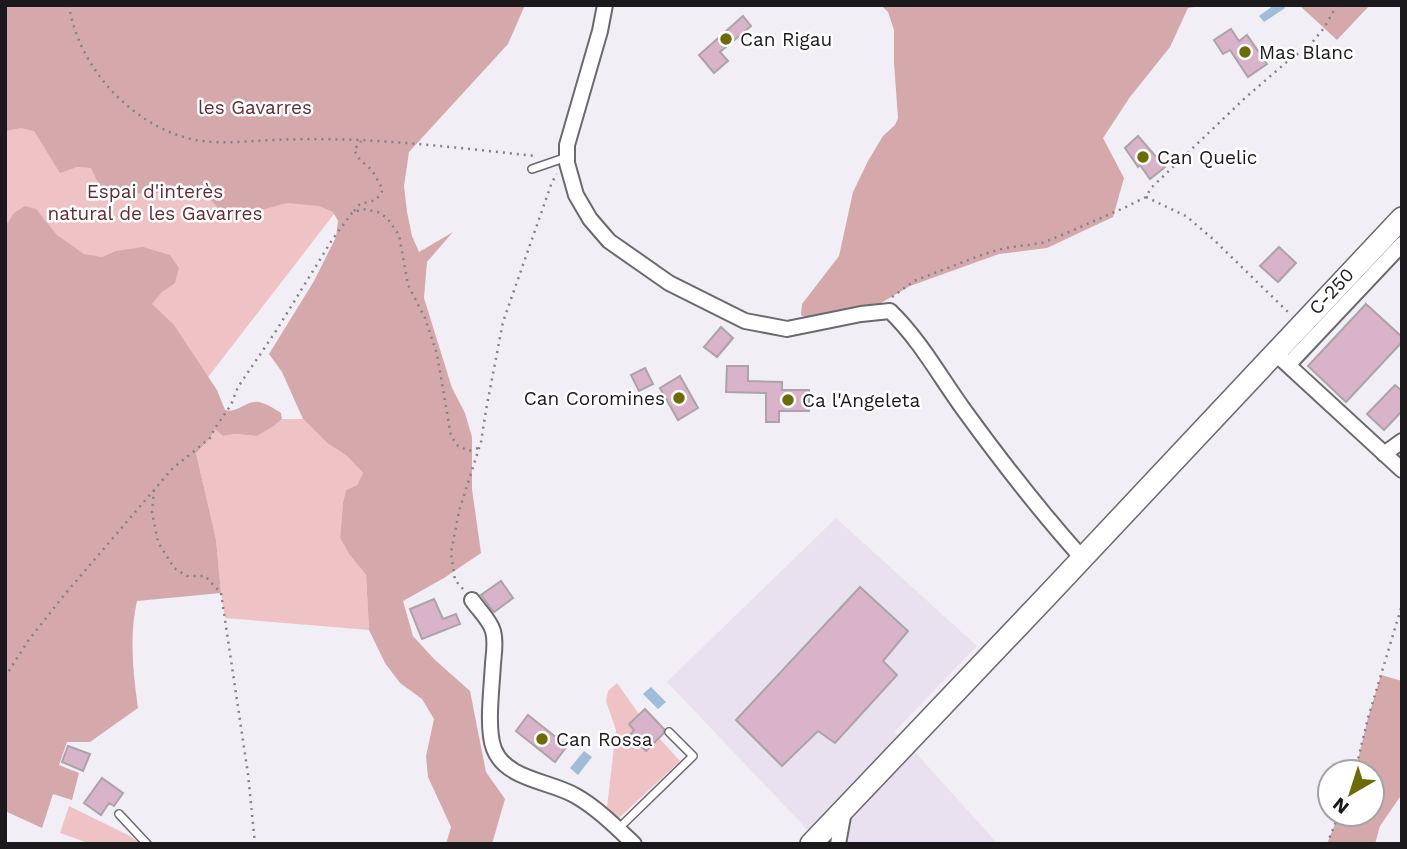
<svg xmlns="http://www.w3.org/2000/svg" width="1407" height="849" font-family="'Work Sans',sans-serif">
<style>
.built{fill:#e9e1ef}
.green{fill:#efc3c6}
.forest{fill:#d5a9ac}
.water{fill:#a0bcd9}
.building{fill:#d9b3c9;stroke:#aba3a7;stroke-width:2}
.lines{fill:none;stroke-linecap:round;stroke-linejoin:round}
.service-casing{stroke:#6b686e;stroke-width:10}
.minor-casing{stroke:#6b686e;stroke-width:18}
.secondary-casing{stroke:#6b686e;stroke-width:24}
.path{stroke:#848186;stroke-width:2.5;stroke-dasharray:2 5;stroke-linecap:butt}
.service{stroke:#fff;stroke-width:7}
.minor{stroke:#fff;stroke-width:14}
.secondary{stroke:#fff;stroke-width:21}
.poi-dot{fill:#6d6b08;stroke:#fff;stroke-width:2.5}
.labels{text-anchor:middle;stroke-width:5;stroke-linejoin:round;paint-order:stroke}
.poi-label{font-size:19px;fill:#1b191c;stroke:#fff;text-anchor:start}
.park-label{font-size:19px;fill:#632b32;stroke:#fff}
.street-label{font-size:19px;fill:#1b191c;stroke:#fff}
</style>
<rect width="100%" height="100%" fill="#f2eef5"/>
<path class="built" d="M836,518L977,646L894,732L913,750L998,844H821L667,682Z"/>
<path class="green" d="M5,5L341,205L5,640Z
M282,419H303L327,443L347,456L363,473L357,485L346,490L343,502L340,538L349,554L366,575L369,630L225,618L221,593L216,539L196,453L215,428L223,436L235,434L257,436L274,426Z
M617,683L639,714L629,724L634,730L630,735L646,751L659,738L680,761L619,818L607,807L616,730L606,701L608,691Z
M69,806L130,836L141,844H91L60,833Z"/>
<path class="forest" d="M5,5H525L508,44L409,152L404,186L407,212L412,236L419,252L453,232L427,262L424,298L452,388L465,413L472,437V489L481,553L444,578L403,601L413,636L434,659L470,691L486,772L505,799L492,844H446L451,827L428,777L426,756L434,719L422,699L400,683L385,663L369,630L366,575L349,554L340,538L343,502L346,490L357,485L363,473L347,456L327,443L303,419L282,372L269,354L314,281L336,237L338,221L333,212L319,206L287,203L246,214L220,210L206,195L196,190L145,194L116,192L99,185L91,168L77,167L60,173L34,131L21,128L5,131Z
M881,5H1207L1188,8L1170,47L1130,97L1103,138L1124,178L1113,217L1047,248L999,254L910,286L874,307L811,320L801,315L802,304L839,256L853,192L868,161L883,136L895,125L898,118L894,63V30L888,12Z
M1299,5H1370L1337,40Z
M25,206L36,209L57,235L84,254L102,257L116,251L143,247L170,255L179,268L175,283L162,292L152,304L174,325L217,390L225,410C237,414 246,400 259,402C267,404 275,409 281,413L282,419L274,426L257,436L235,434L223,436L215,429L210,438L196,453L216,539L221,593L137,601C129,636 133,673 138,708L90,742H67L59,765L79,773L72,800L53,794L42,828L5,811V227L14,213Z
M1381,675L1402,681V794L1380,826L1375,844H1327L1339,814H1372V772H1355L1368,718Z"/>
<path class="water" d="M1274,5H1283L1285,8L1264,22L1259,16Z
M651,687L666,702L658,709L643,694Z
M584,751L592,757L578,775L570,768Z"/>
<path class="building" d="M743,16L751,26L720,52L728,61L714,73L699,55Z
M1231,29L1239,41L1247,35L1267,64L1248,77L1230,50L1223,54L1214,40Z
M1138,136L1165,167L1150,179L1140,165L1138,167L1125,148Z
M1279,247L1296,263L1278,282L1260,266Z
M1366,304L1402,337V342L1346,402L1308,366Z
M721,327L733,338L717,357L704,347Z
M727,366H748V381L782,382V390H809V411H779V422H766V393L726,392Z
M645,368L653,384L639,391L631,375Z
M680,376L698,408L678,420L660,388Z
M1395,385L1402,391V411L1384,430L1367,414Z
M501,581L513,598L494,612L481,595Z
M860,587L908,631L883,661L897,675L835,743L818,731L782,766L736,720Z
M434,599L443,619L456,614L460,624L422,639L410,609Z
M645,709L664,729L663,734L646,751L630,735L634,730L629,724Z
M528,715L567,746L555,762L516,731Z
M68,746L90,754L83,771L62,762Z
M102,778L123,793L114,806L109,803L101,815L84,803Z"/>
<g class="lines">
<defs>
<path id="service" d="M532,169L567,157
M119,814L147,844
M618,829L693,756L669,732"/>
<path id="minor" d="M605,5L600,31L567,145V163L576,195L590,219L609,241L669,283L745,321L787,329L861,314L890,311C920,340 940,377 964,410C1001,461 1040,511 1082,558
M1275,353L1402,470
M1288,365L1402,244
M1384,454L1402,441
M472,600C478,609 490,620 493,631C496,642 494,653 493,663C492,686 486,729 494,749C506,780 551,781 576,796C597,808 616,827 634,844
M838,844L844,811"/>
<path id="secondary" d="M811,844L1045,598L1402,218"/>
</defs>
<use href="#service" class="service-casing"/>
<use href="#minor" class="minor-casing"/>
<use href="#secondary" class="secondary-casing"/>
<path class="path" d="M69,5C78,69 137,132 202,141C224,144 248,141 271,140C301,139 331,139 361,140C420,143 478,150 536,156
M1146,197L1186,216L1213,239L1289,313
M354,211L360,204L376,200L383,190L372,170L360,160L354,150L361,141
M892,297L914,281L984,254L1005,248L1042,243L1069,232L1126,207L1146,197L1151,188L1245,98L1289,60L1310,45L1324,28L1337,5
M154,490L152,512L158,542L174,568L187,576H205L221,593L248,774L255,844
M463,589L455,580L451,553L459,511L481,442L486,410L503,322L552,182L557,174
M5,677L28,641L65,594L154,490L172,469L210,438L215,428L231,405L238,387L276,331L332,240L352,213L363,209L378,212L387,218L399,235L408,285L425,318L437,354L451,436L458,446L469,451L478,448
M1355,772L1368,718L1402,605
M1327,844L1339,814"/>
<use href="#service" class="service"/>
<use href="#minor" class="minor"/>
<use href="#secondary" class="secondary"/>
</g>
<g class="poi-dot">
<circle cx="726" cy="39" r="7"/>
<circle cx="1245" cy="52" r="7"/>
<circle cx="1143" cy="157" r="7"/>
<circle cx="679" cy="398" r="7"/>
<circle cx="788" cy="400" r="7"/>
<circle cx="542" cy="739" r="7"/>
</g>
<g class="labels">
<g class="poi-label">
<text x="740" y="46">Can Rigau</text>
<text x="1259" y="59">Mas Blanc</text>
<text x="1157" y="164">Can Quelic</text>
<text x="665" y="405" text-anchor="end">Can Coromines</text>
<text x="802" y="407">Ca l'Angeleta</text>
<text x="556" y="746">Can Rossa</text>
</g>
<g class="park-label">
<text x="255" y="114">les Gavarres</text>
<text x="155" y="198">Espai d'interès<tspan x="155" dy="22">natural de les Gavarres</tspan></text>
</g>
<g class="street-label">
<text transform="translate(1331 291) rotate(-47)" y="7">C-250</text>
</g>
</g>
<rect width="1407" height="849" fill="none" stroke="#1b191c" stroke-width="14"/>
<g transform="translate(1351 793) rotate(219)"><circle r="33" fill="#ffffff" stroke="#a4a3a4" stroke-width="2"/>
<path d="M0-5L12 26L0 18L-12 26Z" fill="#6d6b08"/>
<text y="-10" font-size="19" font-weight="bold" text-anchor="middle" fill="#1b191c">N</text>
</g>
</svg>
